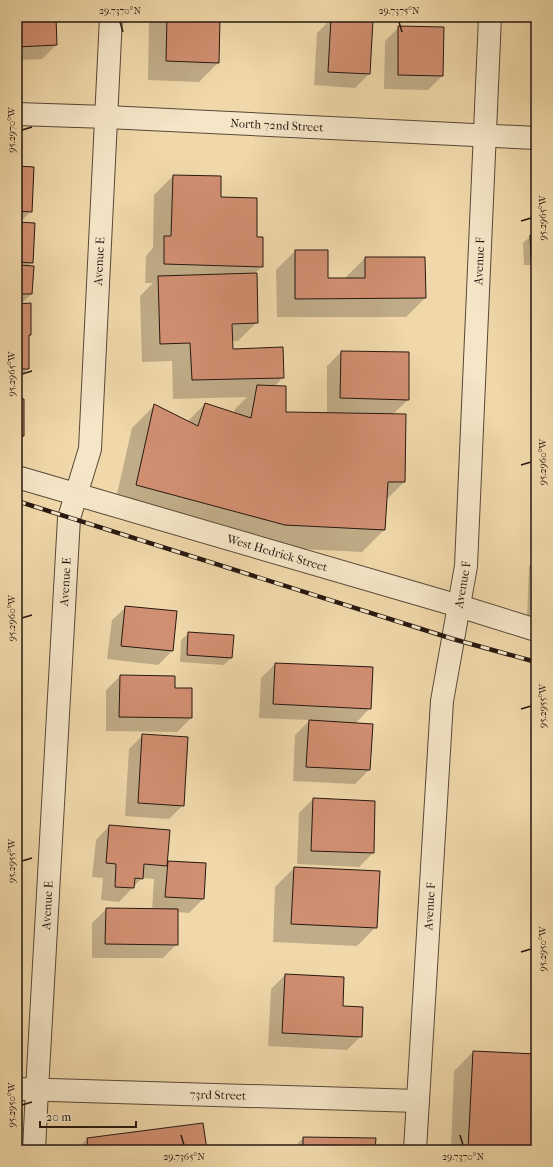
<svg xmlns="http://www.w3.org/2000/svg" width="553" height="1167" font-family="'IM FELL French Canon',serif">
<style>
.shadow{fill:#0003}
.building{fill:#d18f71;stroke:#271810}
.lines{fill:none;stroke-linecap:round;stroke-linejoin:round}
.street-casing{stroke:#594836;stroke-width:24}
.street{stroke:#f5e6c8;stroke-width:22}
.rail-casing{stroke:#271810;stroke-width:4.5}
.rail{stroke:#f5e6c8;stroke-width:3;stroke-dasharray:9;stroke-linecap:butt}
.ticks{fill:none;stroke:#271810;stroke-width:1.5}
.labels{text-anchor:middle;stroke-width:3;stroke-linejoin:round;paint-order:stroke}
.street-label{font-size:12px;fill:#271810;stroke:#f5e6c8}
.neatline{fill:none;stroke:#271810;stroke-width:1.5}
.ticks-label{font-size:10px;text-anchor:middle;fill:#271810}
</style>
<rect width="100%" height="100%" fill="#f0d8aa"/>
<filter id="stains"><feTurbulence type="fractalNoise" baseFrequency=".005" numOctaves="4"/><feColorMatrix values="0 0 0 0 .2 0 0 0 0 .09 0 0 0 0 .02 0 0 0 .5 -.17"/></filter>
<radialGradient id="worn" r=".72"><stop offset=".6" stop-color="#630" stop-opacity="0"/><stop offset="1" stop-color="#630" stop-opacity=".3"/></radialGradient>
<path class="shadow" d="M17,17H55L56,45L42,59L17,60Z
M149,17H219L218,63L199,82L148,80Z
M331,19L372,21L369,74L355,88L314,85L317,33Z
M399,27L443,28L442,76L428,90L384,89L385,41Z
M17,167L31,211L20,223L32,262L28,267L31,294L21,304L28,336V369L17,380Z
M173,176L220,198L256,238L262,266L254,274L257,322L238,341H232V350L283,377L274,387L284,413L327,414V366L341,352L408,400L392,415L404,482L386,500L384,530L362,552L263,547L114,507L132,428L154,406L187,422L205,404L234,413L235,409L247,397L173,399L172,361L142,362L140,296L153,283H145L146,256L153,248L154,195Z
M536,215V352H530L531,265H524L523,243L531,236L532,220Z
M295,251H327V279H346V277L365,258H424L425,298L406,317H277L276,270Z
M17,400L23,435L17,441Z
M536,559V618L527,617L529,566Z
M126,607L172,651L158,665L107,659L112,620Z
M189,633L231,658L224,665L180,662L181,640Z
M275,664L370,708L355,724L372,725L369,770L355,784L293,781L295,735L310,720L259,718L261,678Z
M120,676L174,689L191,718L177,732L106,731V690Z
M143,735L183,805L169,819L125,816L129,749Z
M313,799L373,853L359,867L297,864L299,813Z
M109,826L166,861L205,864L203,899L189,913L177,912V944L163,958H92V923L106,909L152,910L154,879L142,878L119,902L101,900L103,878L92,877L96,840Z
M294,868L376,927L357,946L273,942L275,887Z
M285,975L342,1007L361,1036L347,1050L268,1046L271,989Z
M473,1052L536,1055V1150H451L454,1071Z
M303,1138L374,1150H291Z
M87,1139L206,1150H76Z"/>
<path class="building" d="M17,17H56L57,45L17,47Z
M167,17H220L219,63L166,61Z
M331,18L373,20L370,74L328,72Z
M398,26L444,27L443,76L398,75Z
M17,166L34,167L32,212L17,211Z
M173,175L221,176V197L257,198V237H263V267L164,264V236H171Z
M17,222L35,223L33,263L17,262Z
M530,235H536V258H531Z
M295,250H328V278H365V257H425L426,298L295,299Z
M17,265L34,266L32,294H17Z
M257,273L258,323L232,324L233,349L283,347L284,378L192,380L190,343L160,344L158,276Z
M31,303V335H29V369H17V304Z
M341,351L409,352V400L340,398Z
M257,385L286,386V412L406,414L405,482H388L385,530L285,525L136,485L154,404L198,426L205,403L251,418Z
M17,399H24V436H17Z
M125,606L177,611L173,651L121,646Z
M188,632L234,635L232,658L187,655Z
M275,663L373,667L371,709L273,704Z
M120,675L175,676V688H192V718L119,717Z
M309,720L373,724L370,770L306,767Z
M142,734L188,737L184,806L138,803Z
M313,798L375,801L374,853L311,851Z
M109,825L170,830L167,866L144,864L143,879L135,878L134,888L115,887L116,864L106,863Z
M168,861L206,863L204,899L165,897Z
M294,867L380,871L377,928L291,924Z
M106,908L178,909V945L105,944Z
M285,974L344,977L343,1006L363,1007L362,1037L282,1033Z
M473,1051L536,1054V1150H468Z
M203,1123L207,1150H88L87,1138Z
M303,1137L376,1138L375,1150H303Z"/>
<g class="lines">
<defs>
<g id="street">
<path id="s1" d="M17,114L107,117L536,138"/>
<path id="s2" d="M17,477L459,606L536,630"/>
<path id="s3" d="M17,1089L418,1101"/>
<path id="s4" d="M34,1150L37,1090L69,518L90,449L111,17"/>
<path id="s5" d="M415,1150L442,701L466,566L490,17"/>
</g>
</defs>
<use href="#street" class="street-casing"/>
<use href="#street" class="street"/>
<defs>
<path id="rail" d="M17,501L453,639L536,662"/>
</defs>
<use href="#rail" class="rail-casing"/>
<use href="#rail" class="rail"/>
</g>
<path class="ticks" d="M120,22L123,32M399,22L402,32M22,130L32,127M521,221L531,218M22,374L32,371M521,465L531,462M22,618L32,615M521,709L531,706M22,861L32,858M521,952L531,949M22,1105L32,1102M181,1135L184,1145M460,1135L463,1145"/>
<g class="labels">
<g class="street-label">
<text dy="4" stroke="none"><textPath href="#s1" startOffset="260">North 72nd Street</textPath></text>
<text dy="4" stroke="none"><textPath href="#s4" startOffset="893">Avenue E</textPath></text>
<text dy="4" stroke="none"><textPath href="#s5" startOffset="892">Avenue F</textPath></text>
<text dy="4" stroke="none"><textPath href="#s2" startOffset="271">West Hedrick Street</textPath></text>
<text dy="4" stroke="none"><textPath href="#s4" startOffset="569">Avenue E</textPath></text>
<text dy="4" stroke="none"><textPath href="#s5" startOffset="568">Avenue F</textPath></text>
<text dy="4" stroke="none"><textPath href="#s4" startOffset="245">Avenue E</textPath></text>
<text dy="4" stroke="none"><textPath href="#s5" startOffset="244">Avenue F</textPath></text>
<text dy="4" stroke="none"><textPath href="#s3" startOffset="201">73rd Street</textPath></text>
</g>
</g>
<rect width="553" height="1167" fill="none" stroke="#f0d8aa" stroke-width="44"/>
<path d="M40 1121v6h96v-6" fill="none" stroke="#271810" stroke-width="2"/>
<text x="46" y="1121" font-size="12" fill="#271810" stroke="#f5e6c8" stroke-width="3" paint-order="stroke">20 m</text>
<rect x="22" y="22" width="509" height="1123" class="neatline"/>
<g class="ticks-label">
<text x="120" y="14">29.7370°N</text>
<text x="399" y="14">29.7375°N</text>
<text transform="translate(11 130) rotate(-90)" y="4">95.2970°W</text>
<text transform="translate(542 218) rotate(-90)" y="4">95.2965°W</text>
<text transform="translate(11 374) rotate(-90)" y="4">95.2965°W</text>
<text transform="translate(542 462) rotate(-90)" y="4">95.2960°W</text>
<text transform="translate(11 618) rotate(-90)" y="4">95.2960°W</text>
<text transform="translate(542 706) rotate(-90)" y="4">95.2955°W</text>
<text transform="translate(11 861) rotate(-90)" y="4">95.2955°W</text>
<text transform="translate(542 949) rotate(-90)" y="4">95.2950°W</text>
<text transform="translate(11 1105) rotate(-90)" y="4">95.2950°W</text>
<text x="184" y="1160">29.7365°N</text>
<text x="463" y="1160">29.7370°N</text>
</g>
<rect width="100%" height="100%" filter="url(#stains)"/>
<rect width="100%" height="100%" fill="url(#worn)"/>
</svg>
